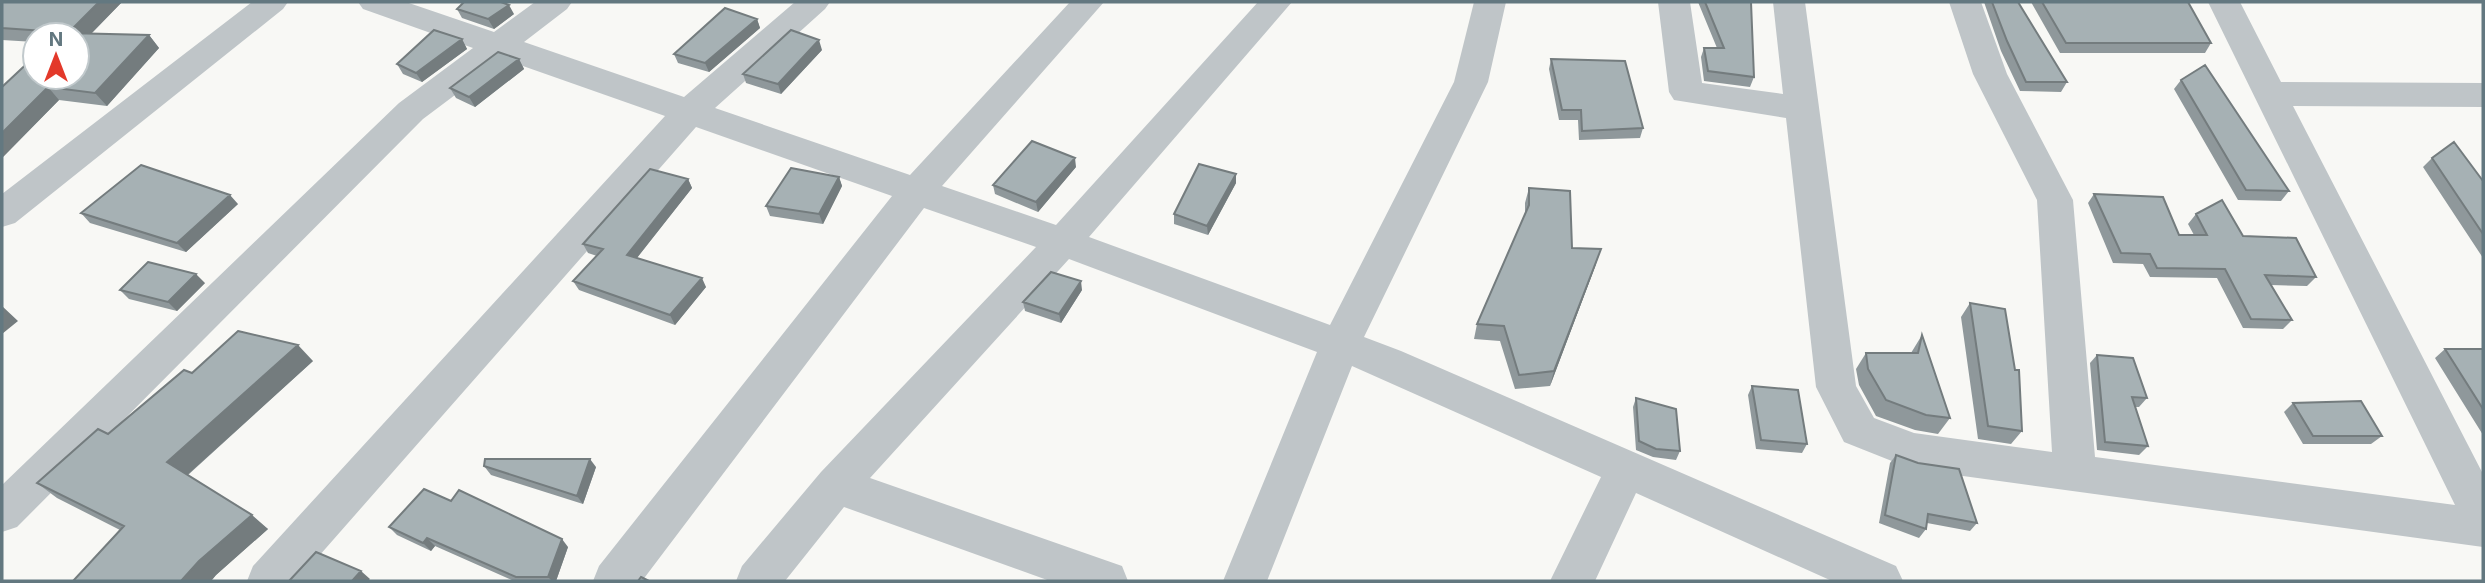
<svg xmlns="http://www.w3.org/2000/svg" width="2485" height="583" font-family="Inter,sans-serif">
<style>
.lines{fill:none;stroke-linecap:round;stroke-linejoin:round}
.street{fill:#bfc5c8;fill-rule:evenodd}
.wall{fill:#8f989b}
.shaded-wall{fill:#747c7e}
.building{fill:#a6b1b4;stroke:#747c7e;stroke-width:2}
</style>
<rect width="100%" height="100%" fill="#f8f8f5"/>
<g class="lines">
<path class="street" d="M252,2H288L283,9L15,223L2,227V194Z
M358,2H406L494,32L535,2H572L567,9L524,42L684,97L795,2H830L825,9L715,108L910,175L1070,2H1104L942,186L1056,225L1258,2H1292L1089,237L1330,325L1454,82L1474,2H1506L1488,82L1364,337L1401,351L1896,566L1903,581H1832L1636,493L1595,581H1550L1601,477L1352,366L1267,581H1223L1317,352L1069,259L870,478L1122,566L1128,581H1050L844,507L785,581H736L742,566L821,472L1036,247L924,208L642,581H593L599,566L892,196L696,127L297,581H247L253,566L665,116L503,59L423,119L17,527L2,532V485L399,103L473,48L363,9Z
M1658,2H1690L1702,83L1783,94L1773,2H1805L1856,386L1874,418L1914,433L2052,452L2037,200L1973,74L1949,2H1981L2007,74L2073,200L2095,457L2455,505L2208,2H2240L2281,82L2483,83V107L2293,106L2483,474V547L1912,469L1844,442L1816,387L1786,118L1674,100L1669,92Z"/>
</g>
<path class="wall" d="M2,2H122L91,34L149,35L159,48L107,106L59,100L2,158L77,35H35V42L2,40Z
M1698,2H1751L1754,77L1750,87L1704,81L1701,57L1704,48H1717Z
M1984,2H2018L2067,82L2061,92L2020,91L2001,51Z
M2031,2H2188L2211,43L2205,53H2060Z
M457,9L514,14L494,29L462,18Z
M757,19L760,28L709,72L678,63L674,54Z
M462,39L467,49L422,82L403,74L397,64Z
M822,50L781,94L746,83L743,74Z
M519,59L524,69L475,107L456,98L450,88Z
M1551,59L1643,128L1640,138L1579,140L1578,120H1559L1549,69Z
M2181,80L2289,191L2281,201L2238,200L2174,89Z
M2432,158L2483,181V258L2423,167Z
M1076,167L1038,212L995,194L993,185Z
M1236,174V183L1208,235L1174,224V214Z
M839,177L842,186L823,224L770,216L766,206Z
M688,179L692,188L637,258L706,287L675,325L579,290L573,281L597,256L588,253L583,244Z
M1529,188L1572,248L1596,264L1550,386L1515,389L1500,341L1474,339L1477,324L1525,214V203Z
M2094,194L2179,235H2194L2188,224L2196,214L2243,236L2316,277L2307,286L2271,285L2292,320L2283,329L2243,328L2217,278L2150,277L2143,264L2113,263L2088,203Z
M238,204L186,252L90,223L81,213Z
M205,283L177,311L129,299L120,290Z
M1082,290L1061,323L1025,311L1023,302Z
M1970,303L2022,431L2011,444L1978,439L1961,317Z
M1922,335L1950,418L1938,434L1915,430L1876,416L1859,385L1856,369L1866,353H1911Z
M2445,349H2483V435L2435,358Z
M2097,355L2147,398L2139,407H2135L2148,446L2139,455L2097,450L2090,363Z
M313,361L188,475L268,529L216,575L211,581H73L120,530L57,498L37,483L108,434L192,373Z
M1752,386L1807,444L1802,453L1756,449L1748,395Z
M1636,398L1680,451L1676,460L1653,457L1636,450L1633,407Z
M2293,403L2382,436L2371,444H2303L2284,412Z
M1896,455L1977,523L1970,531L1927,523L1926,529L1919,538L1879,523L1890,463Z
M484,466L596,467L583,504L491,475Z
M389,527L568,547L556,581H514L435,546L431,551L397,535Z"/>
<path class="shaded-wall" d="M99,2H122L79,46L68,33Z
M509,5L514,14L494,29L488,19Z
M757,19L760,28L709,72L705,63Z
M149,35L159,48L107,106L95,93Z
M462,39L467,49L422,82L416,73Z
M819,40L822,50L781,94L778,84Z
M519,59L524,69L475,107L469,97Z
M48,87L59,100L2,158V133Z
M1075,158L1076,167L1038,212L1036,202Z
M1236,174V183L1208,235L1207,226Z
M839,177L842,186L823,224L819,214Z
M688,179L692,188L632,264L627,255Z
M230,195L238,204L186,252L177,243Z
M1601,249L1596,264L1550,386L1554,371Z
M196,274L205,283L177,311L168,302Z
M702,278L706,287L675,325L670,315Z
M1081,281L1082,290L1061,323L1059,314Z
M2,306L18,321L2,334Z
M298,345L313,361L185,477L167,462Z
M590,459L596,467L583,504L577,496Z
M252,515L268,529L216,575L211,581H181L199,561Z
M427,538L435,546L431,551L423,543Z
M562,539L568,547L556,581H552L548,577Z
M361,571L370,579L368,581H352Z"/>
<path class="building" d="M2,2H99L68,33L149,35L95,93L48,87L2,133V87L35,56V77H77V35H57L60,32L2,28Z
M464,2H501L509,5L488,19L457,9Z
M1705,2H1751L1754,77L1708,71L1704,48H1724Z
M1992,2H2018L2067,82H2026L2007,41Z
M2042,2H2188L2211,43H2066Z
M725,8L757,19L705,63L674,54Z
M434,30L462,39L416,73L397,64Z
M791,30L819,40L778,84L743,74Z
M498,52L519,59L469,97L450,88Z
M1551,59L1625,61L1643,128L1582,131L1581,110H1562Z
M2205,65L2289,191L2246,190L2181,80Z
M1032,141L1075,158L1036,202L993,185Z
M2454,142L2483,181V234L2432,158Z
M1199,164L1236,174L1207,226L1174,214Z
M141,165L230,195L177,243L81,213Z
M791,168L839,177L819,214L766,206Z
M650,169L688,179L627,255L702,278L670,315L573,281L603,249L583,244Z
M1529,188L1570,191L1572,248L1601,249L1554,371L1519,375L1504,326L1477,324L1529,205Z
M2094,194L2163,197L2179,235H2207L2196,214L2222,200L2243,236L2296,238L2316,277L2265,275L2292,320L2251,319L2225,269L2157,268L2150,254L2121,253Z
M148,262L196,274L168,302L120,290Z
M1051,272L1081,281L1059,314L1023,302Z
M1970,303L2005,309L2015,370H2019L2022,431L1988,426Z
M238,331L298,345L167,462L252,515L199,561L181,581H73L124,526L37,483L98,429L108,434L184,370L192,373Z
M1922,335L1950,418L1926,415L1886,400L1868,369L1866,353H1918Z
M2445,349H2483V409Z
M2097,355L2133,358L2147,398L2132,397L2148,446L2105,442Z
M1752,386L1798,390L1807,444L1761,440Z
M1636,398L1676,409L1680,451L1656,449L1639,441Z
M2361,401L2382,436H2313L2293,403Z
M1896,455L1918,463L1959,469L1977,523L1928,514L1926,529L1885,515Z
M485,459H590L577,496L484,466Z
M424,489L451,501L459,490L562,539L548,577H516L427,538L423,543L389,527Z
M316,552L361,571L352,581H289Z
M641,577L649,581H638Z"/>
<rect width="2485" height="583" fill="none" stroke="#637880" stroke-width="7"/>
<g transform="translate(56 56)"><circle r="33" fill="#ffffff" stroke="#c1c9cc" stroke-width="2"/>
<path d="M0-5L12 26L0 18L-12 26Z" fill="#e3392a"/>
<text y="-10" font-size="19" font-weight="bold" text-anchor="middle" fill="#637880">N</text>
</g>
</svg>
